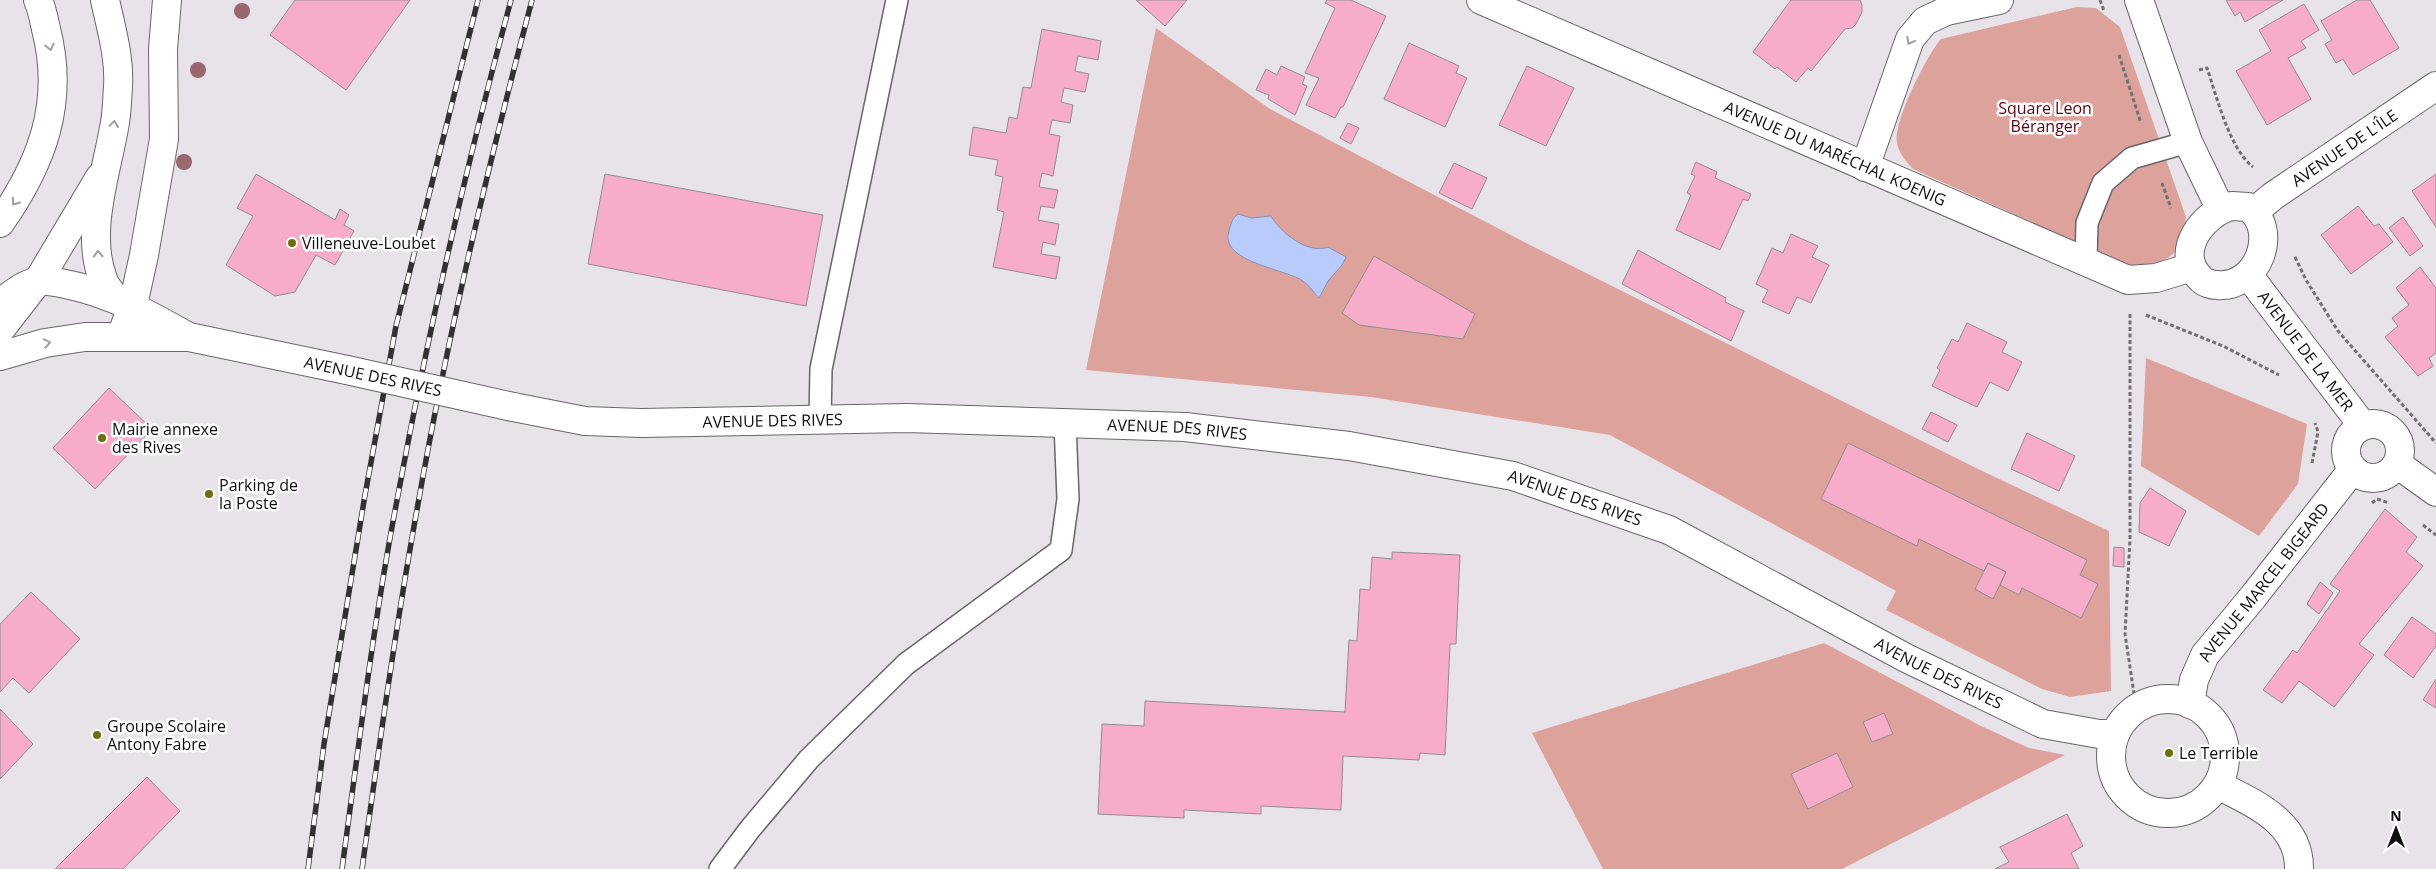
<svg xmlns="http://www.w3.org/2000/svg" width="2436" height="869" font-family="'Open Sans',sans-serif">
	<rect width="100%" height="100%" fill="#e8e3e8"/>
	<!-- green -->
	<path fill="#dea29d" d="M 2077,7 L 2096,8 L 2120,27 L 2186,217 C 2181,257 2174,256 2139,270 L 1913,169 C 1906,161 1899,154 1897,143 C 1893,122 1927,55 1941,39 Z
		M 1156,28 L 1270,109 L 1528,244 L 1978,469 L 2109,531 L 2111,691 L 2070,697 L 2042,689 L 1886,610 L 1896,591 L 1610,435 L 1371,397 L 1086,370 Z
		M 2146,358 L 2307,424 L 2298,484 L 2259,536 L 2141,466 Z
		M 1824,643 L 1981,726 L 2029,748 L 2065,755 L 1842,869 L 1603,869 L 1532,733 Z"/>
	<!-- water -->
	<path fill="#b9cbfb" stroke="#8693b4" d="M 1238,214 L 1251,218 L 1271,216 C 1280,232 1308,255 1328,247 L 1346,257 L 1342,265 L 1328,281 L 1319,298 C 1314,293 1309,285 1303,281 C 1286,269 1219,262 1229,231 C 1231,223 1232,219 1238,214 Z"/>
	<!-- building -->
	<path fill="#f7adc9" stroke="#938c8e" d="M 295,0 L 410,0 L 346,90 L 270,35 Z
		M 1136,0 L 1187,0 L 1165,26 Z
		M 1327,0 L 1351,0 L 1386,16 L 1343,107 L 1341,107 L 1335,118 L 1306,105 L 1319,78 L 1305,73 L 1335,8 L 1325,3 Z
		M 1791,0 L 1860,0 L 1862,5 L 1862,12 L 1856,24 L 1852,28 L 1845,29 L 1811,71 L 1808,68 L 1796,82 L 1777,67 L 1775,69 L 1753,52 Z
		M 2226,0 L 2283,0 L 2245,22 L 2240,12 L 2235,16 Z
		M 2357,0 L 2370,0 L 2399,48 L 2353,75 L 2343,59 L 2336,63 L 2325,44 L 2332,40 L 2321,21 Z
		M 2304,4 L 2319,30 L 2301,41 L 2306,48 L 2288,58 L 2311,99 L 2267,125 L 2236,71 L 2271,51 L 2259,30 Z
		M 1042,29 L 1101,41 L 1098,60 L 1078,56 L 1075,71 L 1089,74 L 1085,92 L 1064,88 L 1061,102 L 1073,105 L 1070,123 L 1052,120 L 1049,134 L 1060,136 L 1053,176 L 1042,173 L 1039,187 L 1058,190 L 1054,208 L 1041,206 L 1038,220 L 1059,224 L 1055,245 L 1043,242 L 1041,254 L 1060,257 L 1056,279 L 993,267 L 1004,212 L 997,210 L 1003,177 L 995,175 L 998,160 L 969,155 L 973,127 L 1006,133 L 1009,117 L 1017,119 L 1023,87 L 1031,88 Z
		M 1409,43 L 1459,66 L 1456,73 L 1467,78 L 1445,127 L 1384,99 Z
		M 1281,66 L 1305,77 L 1302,84 L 1307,86 L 1295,115 L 1268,99 L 1269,95 L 1256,90 L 1266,69 L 1277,75 Z
		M 1527,66 L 1574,88 L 1546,146 L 1499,125 Z
		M 1348,123 L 1359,128 L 1351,144 L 1340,138 Z
		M 1696,162 L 1717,172 L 1715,178 L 1751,194 L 1748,201 L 1743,199 L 1720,250 L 1676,230 L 1691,195 L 1687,193 L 1695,176 L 1691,174 Z
		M 1454,163 L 1487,178 L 1472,209 L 1439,193 Z
		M 256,174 L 335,220 L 340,209 L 349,215 L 344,225 L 354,231 L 335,265 L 316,255 L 295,292 L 275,296 L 226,265 L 253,216 L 237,208 Z
		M 605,174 L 823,215 L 806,306 L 588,264 Z
		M 2436,174 L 2436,227 L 2412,191 Z
		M 2358,206 L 2374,226 L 2379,224 L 2393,242 L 2351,274 L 2321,235 Z
		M 2403,217 L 2423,246 L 2410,256 L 2389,228 Z
		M 1791,234 L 1818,246 L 1812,257 L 1829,265 L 1811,303 L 1797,297 L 1789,314 L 1762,302 L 1768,290 L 1756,284 L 1772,248 L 1783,253 Z
		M 1638,250 L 1726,298 L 1725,302 L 1744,311 L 1731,341 L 1622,284 Z
		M 1374,256 L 1475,314 L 1463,339 L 1359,325 L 1342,313 Z
		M 2420,267 L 2436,288 L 2436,353 L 2429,358 L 2433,366 L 2418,376 L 2385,337 L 2398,326 L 2392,318 L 2409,305 L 2396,288 Z
		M 1967,323 L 2007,342 L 2002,352 L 2022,362 L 2008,391 L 1990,382 L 1977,407 L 1932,386 L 1940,370 L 1937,368 L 1952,339 L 1958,342 Z
		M 109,388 L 152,429 L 95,489 L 53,448 Z
		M 1931,412 L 1957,425 L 1948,442 L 1922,429 Z
		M 2027,433 L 2075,456 L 2059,491 L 2011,469 Z
		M 1848,443 L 2087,560 L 2080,575 L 2098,584 L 2081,618 L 2022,588 L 2019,595 L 2000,585 L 2006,572 L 1988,563 L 1984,571 L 1919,539 L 1917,546 L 1821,499 Z
		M 2150,488 L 2186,511 L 2169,546 L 2139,532 L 2140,503 Z
		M 2385,509 L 2417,537 L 2406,552 L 2423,566 L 2359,644 L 2374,655 L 2334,707 L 2299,681 L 2282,703 L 2263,690 L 2293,650 L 2297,653 L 2340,591 L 2330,584 Z
		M 2114,547 L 2124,548 L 2124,567 L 2113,566 Z
		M 1392,552 L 1460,555 L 1456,644 L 1450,644 L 1445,755 L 1420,753 L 1419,760 L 1343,756 L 1341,810 L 1261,806 L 1261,814 L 1184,810 L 1184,818 L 1098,814 L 1102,724 L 1144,726 L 1145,701 L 1345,712 L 1349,640 L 1357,641 L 1360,589 L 1370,590 L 1372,557 L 1392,559 Z
		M 1988,563 L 2006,572 L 1993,599 L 1975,589 Z
		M 2320,582 L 2333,593 L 2319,614 L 2307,604 Z
		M 31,592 L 80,639 L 29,693 L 13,678 L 0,692 L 0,624 Z
		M 2412,617 L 2436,634 L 2436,646 L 2413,678 L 2384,655 Z
		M 2436,679 L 2436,708 L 2423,700 Z
		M 0,709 L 33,744 L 0,779 Z
		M 1884,713 L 1893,734 L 1872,742 L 1863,722 Z
		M 1837,753 L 1853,787 L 1808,809 L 1791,774 Z
		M 147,777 L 180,811 L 123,869 L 55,869 Z
		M 2067,814 L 2083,846 L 2071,853 L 2079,869 L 1995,869 L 2009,862 L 2000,847 Z"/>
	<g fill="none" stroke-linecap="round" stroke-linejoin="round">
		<defs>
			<path id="service" d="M 2086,261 L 2087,223 L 2103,183 L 2132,158 L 2188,142
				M 820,420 L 821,369 L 897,0
				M 720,869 L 750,829 L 809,759 L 906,664 L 1061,550 L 1068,499 L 1065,423"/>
			<g id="minor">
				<path id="s1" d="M 1481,0 L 2128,280 L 2156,278 L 2192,267"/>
				<path d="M 2139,0 L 2188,142 L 2220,208"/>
				<path d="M 1865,167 L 1910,39 L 1925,21 L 1946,11 L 1999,0"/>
				<path d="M 2232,206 L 2248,207 C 2280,230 2258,289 2217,285 C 2212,285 2204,283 2200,278 C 2173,252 2204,212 2232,206 Z"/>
				<path id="s2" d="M 2254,212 L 2273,196 L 2436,86"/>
				<path id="s3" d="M 2249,276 L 2363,426"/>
				<path d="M 121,336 L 133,305 L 144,255 L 164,139 L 163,49 L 167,0"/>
				<circle cx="2373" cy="451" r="27"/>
				<path d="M 2397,464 L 2436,492"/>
				<path id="s4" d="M 2190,704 L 2194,680 L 2205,655 L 2253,597 L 2353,469"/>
			</g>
			<g id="tertiary">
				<path d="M 0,304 C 10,295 25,283 39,281 C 49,280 60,283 70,285 C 112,294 148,314 185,335"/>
				<path d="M 0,356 L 45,343 L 85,337 L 189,337 L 347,370"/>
				<path id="s5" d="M 513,407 L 585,421 L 641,423 L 907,418 L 1185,427 L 1349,446 L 1513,476 L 1669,530 L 1906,658 L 2043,724 L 2099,734 L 2115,734"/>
				<circle cx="2168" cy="756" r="57"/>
				<path d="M 2218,785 C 2253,803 2300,822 2299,869"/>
			</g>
			<path id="motorway" d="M 105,0 C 111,28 120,58 118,87 C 117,100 117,115 114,128 C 106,174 85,233 103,279 C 105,286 111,292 115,298
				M 0,223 C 42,163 65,103 46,29 C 44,20 42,9 38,0
				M 0,330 L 38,281 L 100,177"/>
		</defs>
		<!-- service casing -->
		<use href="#service" stroke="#6a656a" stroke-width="24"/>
		<!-- minor casing -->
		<use href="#minor" stroke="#6a656a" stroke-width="30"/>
		<!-- tertiary casing -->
		<use href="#tertiary" stroke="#6a656a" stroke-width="30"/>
		<!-- motorway casing -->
		<use href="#motorway" stroke="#6a656a" stroke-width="30"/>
		<!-- path -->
		<path stroke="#737073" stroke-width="3" stroke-dasharray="4 2.5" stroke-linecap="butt" d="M 2100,0 L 2104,11
			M 2119,55 L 2141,123
			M 2199,70 L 2207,68 C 2217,97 2229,148 2253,167
			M 2162,183 L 2171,208
			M 2295,257 L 2306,280 L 2338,331 L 2436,443
			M 2130,314 L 2130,539 L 2125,634 L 2136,707
			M 2146,315 L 2223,346 L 2279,375
			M 2312,463 L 2318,432 L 2315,423
			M 2372,503 L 2377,499 L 2389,503
			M 2423,525 L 2436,535"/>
		<!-- service -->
		<use href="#service" stroke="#fff" stroke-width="21"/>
		<!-- minor -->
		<use href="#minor" stroke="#fff" stroke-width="28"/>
		<!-- tertiary -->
		<use href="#tertiary" stroke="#fff" stroke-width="28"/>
		<!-- motorway -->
		<use href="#motorway" stroke="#fff" stroke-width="28"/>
		<defs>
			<path id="rail" d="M 308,869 L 324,744 L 365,495 L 396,326 L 478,0
				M 342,869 C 359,744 374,618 398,495 C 429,328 467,163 511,0
				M 362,869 C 379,747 396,625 418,504 C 448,334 488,166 532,0"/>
		</defs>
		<!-- rail casing -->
		<use href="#rail" stroke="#323032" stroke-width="5.5"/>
		<!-- rail -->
		<use href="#rail" stroke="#fff" stroke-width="4" stroke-dasharray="11" stroke-linecap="butt"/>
		<defs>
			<path id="tertiary-bridge" d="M 347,370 L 513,407"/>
		</defs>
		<!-- tertiary-bridge casing -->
		<use href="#tertiary-bridge" stroke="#6a656a" stroke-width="30" stroke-linecap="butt"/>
		<!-- tertiary-bridge -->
		<use href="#tertiary-bridge" stroke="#fff" stroke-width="28"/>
	</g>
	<!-- trees -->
	<g fill="#9a6770">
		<circle cx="242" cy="11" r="8"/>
		<circle cx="198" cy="70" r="8"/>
		<circle cx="184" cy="162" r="8"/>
	</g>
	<!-- one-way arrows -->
	<defs><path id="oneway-chevron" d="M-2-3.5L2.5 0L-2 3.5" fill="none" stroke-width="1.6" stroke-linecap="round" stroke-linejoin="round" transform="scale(1.25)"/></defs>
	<g stroke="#9f9f9f">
		<use href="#oneway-chevron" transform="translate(1910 41) rotate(118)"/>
		<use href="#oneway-chevron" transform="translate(50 47) rotate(77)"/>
		<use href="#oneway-chevron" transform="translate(114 124) rotate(-82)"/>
		<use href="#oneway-chevron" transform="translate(15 202) rotate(125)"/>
		<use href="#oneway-chevron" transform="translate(98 254) rotate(-93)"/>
		<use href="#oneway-chevron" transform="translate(47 343) rotate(-11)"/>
	</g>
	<!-- markers -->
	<g fill="#6d6d0e" stroke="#fff" stroke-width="2">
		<circle cx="292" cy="243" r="5"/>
		<circle cx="102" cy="438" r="5"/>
		<circle cx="209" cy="494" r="5"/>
		<circle cx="97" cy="735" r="5"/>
		<circle cx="2169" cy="753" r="5"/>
	</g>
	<g text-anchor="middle" stroke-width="5" stroke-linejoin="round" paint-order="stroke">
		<!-- park labels -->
		<g font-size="16" fill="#5a020d" stroke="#fff">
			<text x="2045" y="114">Square Leon<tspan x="2045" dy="18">Béranger</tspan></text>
		</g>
		<!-- street labels -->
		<g font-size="16" fill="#100f10" stroke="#fff">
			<text dy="6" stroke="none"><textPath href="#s2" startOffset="111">AVENUE DE L'ÎLE</textPath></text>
			<text dy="6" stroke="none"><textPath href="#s1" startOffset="386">AVENUE DU MARÉCHAL KOENIG</textPath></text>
			<text dy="6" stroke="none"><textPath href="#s3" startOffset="94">AVENUE DE LA MER</textPath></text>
			<text transform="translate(373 376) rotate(12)" y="6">AVENUE DES RIVES</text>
			<text dy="6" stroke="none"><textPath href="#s5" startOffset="261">AVENUE DES RIVES</textPath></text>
			<text dy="6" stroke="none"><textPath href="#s5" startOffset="666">AVENUE DES RIVES</textPath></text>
			<text dy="6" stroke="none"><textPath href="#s5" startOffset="1071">AVENUE DES RIVES</textPath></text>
			<text dy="6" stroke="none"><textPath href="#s4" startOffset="145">AVENUE MARCEL BIGEARD</textPath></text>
			<text dy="6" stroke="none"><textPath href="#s5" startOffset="1476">AVENUE DES RIVES</textPath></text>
		</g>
		<!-- poi labels -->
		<g font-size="16" fill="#100f10" stroke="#fff" text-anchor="start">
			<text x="302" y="249">Villeneuve-Loubet</text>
			<text x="112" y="435">Mairie annexe<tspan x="112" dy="18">des Rives</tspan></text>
			<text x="219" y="491">Parking de<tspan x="219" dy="18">la Poste</tspan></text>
			<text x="107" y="732">Groupe Scolaire<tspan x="107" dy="18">Antony Fabre</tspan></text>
			<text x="2179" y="759">Le Terrible</text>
		</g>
	</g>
	<!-- north arrow -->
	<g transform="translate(2396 829)" stroke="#ffffff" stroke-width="4" paint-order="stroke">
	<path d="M0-4L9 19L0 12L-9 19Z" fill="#100f10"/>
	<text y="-8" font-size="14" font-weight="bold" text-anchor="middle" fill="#100f10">N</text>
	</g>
</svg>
